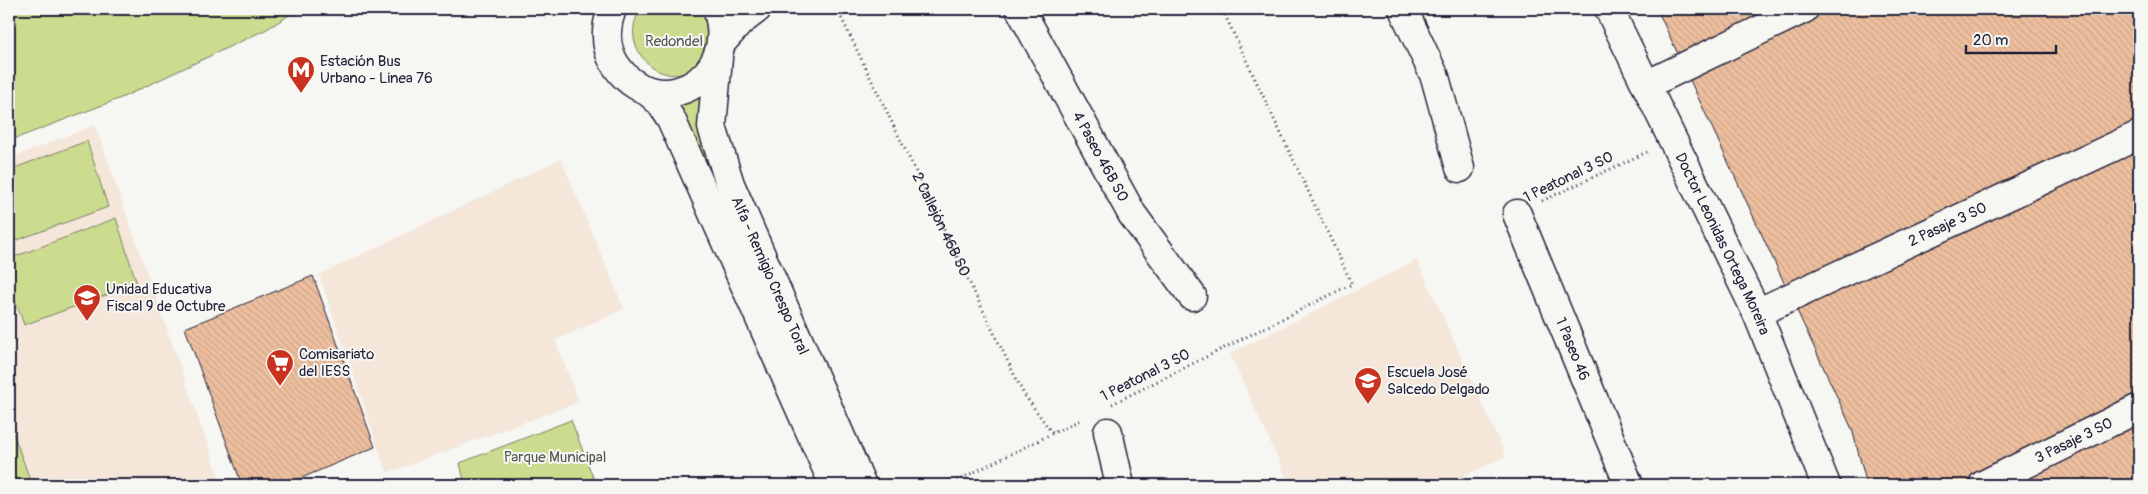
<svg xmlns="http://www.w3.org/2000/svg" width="2148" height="494" font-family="Pangolin,sans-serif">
	<defs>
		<pattern id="building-back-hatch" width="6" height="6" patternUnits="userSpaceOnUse" patternTransform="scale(1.25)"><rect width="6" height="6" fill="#eebf9e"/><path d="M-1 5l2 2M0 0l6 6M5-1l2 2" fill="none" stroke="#cca489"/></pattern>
	</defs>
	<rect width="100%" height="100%" fill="#f6f6f2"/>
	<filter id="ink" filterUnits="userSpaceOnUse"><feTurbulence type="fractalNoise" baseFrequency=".02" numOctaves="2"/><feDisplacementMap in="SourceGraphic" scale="10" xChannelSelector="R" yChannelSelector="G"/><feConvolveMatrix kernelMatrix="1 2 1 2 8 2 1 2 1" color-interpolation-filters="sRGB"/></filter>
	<g filter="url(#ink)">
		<!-- built -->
		<path fill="#f4e6d9" d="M 95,125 L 222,485 L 9,485 L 9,159 Z
			M 561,159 L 624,309 L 555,340 L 579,402 L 387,473 L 319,275 Z
			M 1417,260 L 1506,456 L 1444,485 L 1290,485 L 1230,354 Z"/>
		<!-- green -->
		<path fill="#ccdc8f" stroke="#777f65" d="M 9,9 L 299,9 L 267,29 L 121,98 L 9,141 Z
			M 641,9 L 707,9 L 711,49 C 705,55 699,64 692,69 C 659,91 616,44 641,9 Z
			M 707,89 L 709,158 L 705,159 L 677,104 Z
			M 87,141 L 108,207 L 9,243 L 9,170 Z
			M 116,218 L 137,284 L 24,325 L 9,282 L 9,259 Z
			M 571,420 L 596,485 L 465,485 L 460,463 Z
			M 9,422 L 32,485 L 9,485 Z"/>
		<!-- building -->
		<path fill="url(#building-back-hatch)" stroke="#22223b" d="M 1657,9 L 2139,9 L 2139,485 L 1867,485 L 1852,429 Z
			M 313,276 L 375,447 L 285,485 L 242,485 L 185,328 Z"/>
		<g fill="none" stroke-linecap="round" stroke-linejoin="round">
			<defs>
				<g id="street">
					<path d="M 612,9 C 605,28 604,46 615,64 C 654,125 742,81 717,9"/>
					<path id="s2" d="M 1020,9 L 1132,214 L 1192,296"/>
					<path d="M 1403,9 L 1435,77 L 1460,168"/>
					<path d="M 723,41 L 740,22 L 757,9"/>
					<path id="s3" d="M 718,58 L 712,127 L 730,184 L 862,485"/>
					<path d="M 1646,85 L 1804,9"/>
					<path d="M 646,90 L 660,102 L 671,119 L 834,485"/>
					<path id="s4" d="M 1517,214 L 1629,485"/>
					<path d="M 1108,432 L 1120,485"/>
					<path id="s5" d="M 1983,485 L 2139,408"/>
				</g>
				<g id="secondary">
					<path id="s6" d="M 1609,9 L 1757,313 L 1826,485"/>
					<path id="s7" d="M 1757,313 L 2139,135"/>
				</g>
			</defs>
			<!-- street casing -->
			<use href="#street" stroke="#22223b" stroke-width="31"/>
			<!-- secondary casing -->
			<use href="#secondary" stroke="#22223b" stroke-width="31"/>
			<!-- path -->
			<g stroke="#22223b" stroke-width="3" stroke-dasharray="1 4" stroke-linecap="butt">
				<path id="s1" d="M 837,9 L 1023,393 L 1053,434"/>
				<path d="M 1542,201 L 1647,152"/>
				<path d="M 1112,404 L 1352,284 L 1222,9"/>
				<path d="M 948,485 L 1082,419"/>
			</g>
			<!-- street -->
			<use href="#street" stroke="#f6f6f2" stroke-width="28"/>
			<!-- secondary -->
			<use href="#secondary" stroke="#f6f6f2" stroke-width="28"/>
		</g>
	</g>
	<!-- icons -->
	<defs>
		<symbol id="metro-pin" viewBox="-11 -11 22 30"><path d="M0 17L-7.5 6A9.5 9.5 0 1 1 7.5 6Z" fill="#c8321e" stroke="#f6f6f2"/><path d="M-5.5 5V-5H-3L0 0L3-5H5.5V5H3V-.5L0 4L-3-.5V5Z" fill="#fff"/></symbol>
		<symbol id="school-pin" viewBox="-11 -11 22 30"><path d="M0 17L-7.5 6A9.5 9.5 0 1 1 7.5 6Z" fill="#c8321e" stroke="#f6f6f2"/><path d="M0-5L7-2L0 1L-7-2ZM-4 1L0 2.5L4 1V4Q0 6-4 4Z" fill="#fff"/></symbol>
		<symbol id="supermarket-pin" viewBox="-11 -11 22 30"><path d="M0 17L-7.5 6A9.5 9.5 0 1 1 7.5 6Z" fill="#c8321e" stroke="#f6f6f2"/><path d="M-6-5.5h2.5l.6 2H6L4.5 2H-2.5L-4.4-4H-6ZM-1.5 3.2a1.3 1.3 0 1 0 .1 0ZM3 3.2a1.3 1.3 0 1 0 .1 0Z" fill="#fff"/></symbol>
	</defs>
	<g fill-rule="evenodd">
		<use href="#metro-pin" x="285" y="54" width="32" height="43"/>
		<use href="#school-pin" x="71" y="282" width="32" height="43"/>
		<use href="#supermarket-pin" x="264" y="347" width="32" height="43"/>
		<use href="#school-pin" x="1352" y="365" width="32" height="43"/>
	</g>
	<g text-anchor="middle" stroke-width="4" stroke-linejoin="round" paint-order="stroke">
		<!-- park labels -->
		<g font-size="15" fill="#555a54" stroke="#f6f6f2">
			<text x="674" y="46">Redondel</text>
			<text x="555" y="462">Parque Municipal</text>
		</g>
		<!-- poi labels -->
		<g font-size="15" fill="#22223b" stroke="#f6f6f2" text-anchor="start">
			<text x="320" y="66">Estación Bus<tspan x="320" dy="17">Urbano - Linea 76</tspan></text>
			<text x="106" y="294">Unidad Educativa<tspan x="106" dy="17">Fiscal 9 de Octubre</tspan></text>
			<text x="299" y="359">Comisariato<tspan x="299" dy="17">del IESS</tspan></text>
			<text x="1387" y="377">Escuela José<tspan x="1387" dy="17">Salcedo Delgado</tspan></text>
		</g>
		<!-- street labels -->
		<g font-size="15" fill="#22223b" stroke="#f6f6f2">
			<text dy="5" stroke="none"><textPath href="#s2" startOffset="168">4 Paseo 46B SO</textPath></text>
			<text transform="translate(1568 177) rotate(-26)" y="5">1 Peatonal 3 SO</text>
			<text dy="5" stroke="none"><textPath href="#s1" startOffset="239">2 Callejón 46B SO</textPath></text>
			<text dy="5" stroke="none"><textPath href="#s7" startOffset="210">2 Pasaje 3 SO</textPath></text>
			<text dy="5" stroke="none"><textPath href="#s6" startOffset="261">Doctor Leonidas Ortega Moreira</textPath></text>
			<text dy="5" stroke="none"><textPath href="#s3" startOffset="229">Alfa - Remigio Crespo Toral</textPath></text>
			<text dy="5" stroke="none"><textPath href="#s4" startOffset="146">1 Paseo 46</textPath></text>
			<text transform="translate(1145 375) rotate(-27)" y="5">1 Peatonal 3 SO</text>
			<text dy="5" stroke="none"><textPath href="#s5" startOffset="101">3 Pasaje 3 SO</textPath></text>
		</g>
	</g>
	<!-- margin -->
	<rect width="2148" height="494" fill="none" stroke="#f6f6f2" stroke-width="30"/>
	<rect x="15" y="15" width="2118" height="464" fill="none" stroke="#22223b" stroke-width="2" filter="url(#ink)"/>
	<!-- scale -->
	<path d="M1966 45v8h90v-8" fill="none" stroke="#22223b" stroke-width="2.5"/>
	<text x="1973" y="45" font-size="15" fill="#22223b" stroke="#f6f6f2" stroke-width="4" paint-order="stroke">20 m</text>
</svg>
